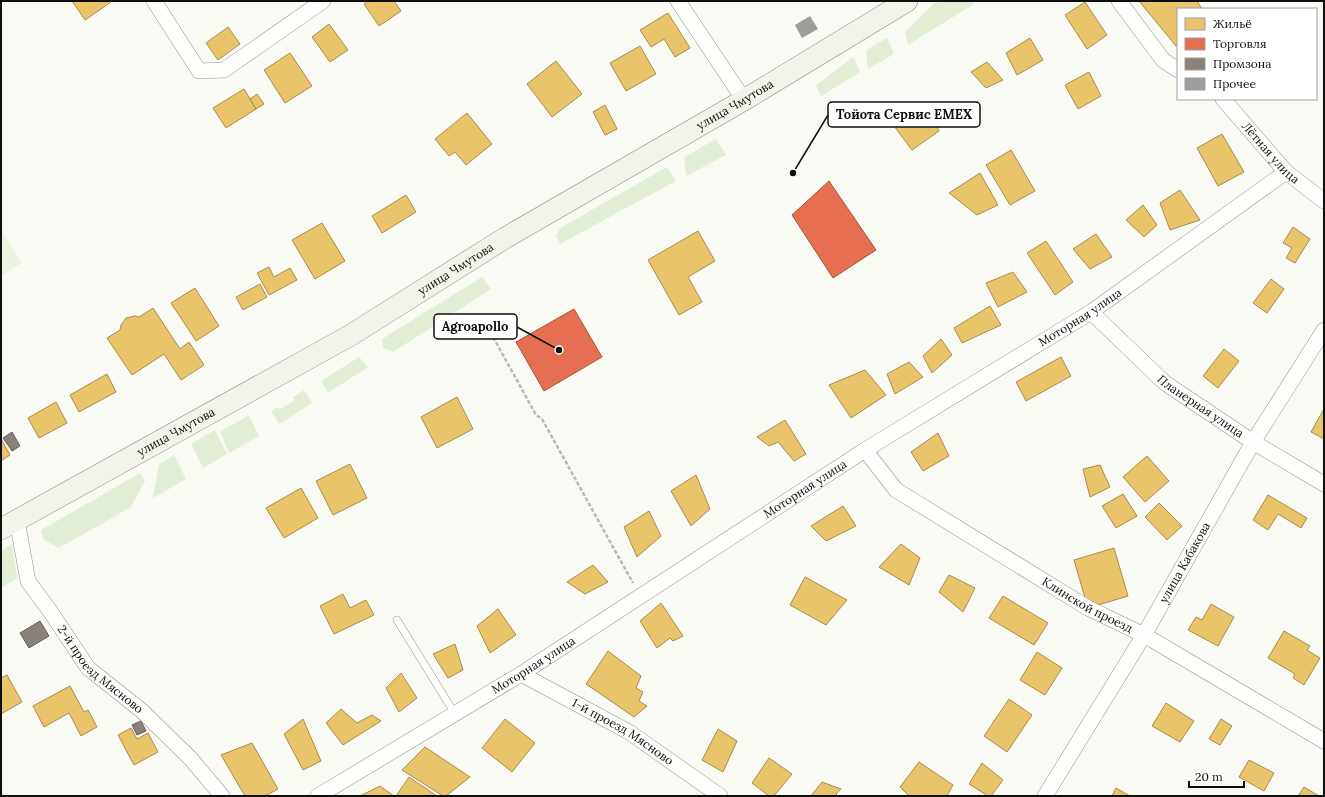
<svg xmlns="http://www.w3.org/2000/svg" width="1325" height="797" font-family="Lora,serif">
	<rect width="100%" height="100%" fill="#fafaf4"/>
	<!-- green -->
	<path fill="#e3eed6" d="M 940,1 L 971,1 L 974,4 L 908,45 L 905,32 L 932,5 Z
		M 887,38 L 894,54 L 868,69 L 866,50 Z
		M 853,57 L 860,72 L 821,96 L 816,85 Z
		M 716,139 L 726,155 L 686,176 L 684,157 Z
		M 667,167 L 676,181 L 560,244 L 556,236 L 560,228 Z
		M 482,277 L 491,289 L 393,352 L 383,348 L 382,339 Z
		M 359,357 L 368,367 L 328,393 L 321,381 Z
		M 304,390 L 312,403 L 279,424 L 271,411 L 278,407 L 280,409 L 295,400 L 293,397 Z
		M 249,415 L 259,436 L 229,453 L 220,432 Z
		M 215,430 L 227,454 L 203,468 L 191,444 Z
		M 174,455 L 186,479 L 153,498 L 159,464 Z
		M 140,473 L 145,481 L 131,507 L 59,548 L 44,540 L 41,530 Z
		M 12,544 L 17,578 L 1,588 L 1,551 Z"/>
	<!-- pitch -->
	<path fill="#ecf3e0" d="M 1,230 L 22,263 L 1,276 Z"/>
	<!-- homes -->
	<path fill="#e9c46a" stroke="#a78d4e" d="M 72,1 L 110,1 L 111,2 L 85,20 Z
		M 368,1 L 394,1 L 401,11 L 379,26 L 364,4 Z
		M 1139,1 L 1197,1 L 1202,9 L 1178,9 L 1178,45 L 1176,46 Z
		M 1085,2 L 1107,35 L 1087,49 L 1065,15 Z
		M 668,13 L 690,48 L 675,57 L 664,39 L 651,47 L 640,30 Z
		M 329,24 L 348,50 L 330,62 L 312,37 Z
		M 228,27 L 240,44 L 218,60 L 206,43 Z
		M 1030,38 L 1043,60 L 1017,75 L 1006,53 Z
		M 640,46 L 656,74 L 626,91 L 610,63 Z
		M 290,53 L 312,86 L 285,103 L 264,70 Z
		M 556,61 L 582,94 L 552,117 L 527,84 Z
		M 987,62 L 1003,80 L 986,88 L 971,72 Z
		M 1089,72 L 1101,96 L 1078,109 L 1065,85 Z
		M 244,89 L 256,109 L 226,128 L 213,108 Z
		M 257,94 L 264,104 L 256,109 L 250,99 Z
		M 924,102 L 939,131 L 912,150 L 891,122 Z
		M 605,105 L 617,129 L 605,135 L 593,112 Z
		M 467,113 L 492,144 L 466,165 L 455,152 L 449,156 L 435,139 Z
		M 1222,134 L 1244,172 L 1218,186 L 1197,148 Z
		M 1011,150 L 1035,191 L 1010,205 L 986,165 Z
		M 980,173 L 998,205 L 977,215 L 949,193 Z
		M 1180,190 L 1200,220 L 1170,230 L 1160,203 Z
		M 406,195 L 416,212 L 382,233 L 372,216 Z
		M 1143,205 L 1157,225 L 1144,237 L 1126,220 Z
		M 322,223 L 345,261 L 315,279 L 292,240 Z
		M 1293,227 L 1310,239 L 1295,263 L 1286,258 L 1292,248 L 1283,243 Z
		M 698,231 L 715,261 L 688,277 L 702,302 L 679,315 L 648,260 Z
		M 1096,234 L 1112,257 L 1090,269 L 1073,249 Z
		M 1046,241 L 1073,282 L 1055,295 L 1027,253 Z
		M 269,267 L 274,277 L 290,268 L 297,280 L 269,295 L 257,273 Z
		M 1013,272 L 1027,292 L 998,307 L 986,283 Z
		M 1271,279 L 1284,289 L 1267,313 L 1253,303 Z
		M 260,284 L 267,297 L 243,310 L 236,297 Z
		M 195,288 L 219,326 L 196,341 L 171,303 Z
		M 990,306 L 1001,325 L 962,343 L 954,328 Z
		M 153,308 L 180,349 L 189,342 L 204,365 L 181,380 L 164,354 L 132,375 L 107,338 L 120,330 L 121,325 L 126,318 L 135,316 L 139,317 Z
		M 941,339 L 952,355 L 932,373 L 923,356 Z
		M 1224,349 L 1239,361 L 1218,388 L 1203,376 Z
		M 1061,357 L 1071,376 L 1026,401 L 1016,382 Z
		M 909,362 L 923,377 L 895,394 L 887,374 Z
		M 865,370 L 886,395 L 851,418 L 829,385 Z
		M 107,374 L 116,392 L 79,412 L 70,395 Z
		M 457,397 L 473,429 L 437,448 L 421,417 Z
		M 56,402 L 67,423 L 39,438 L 28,418 Z
		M 1324,409 L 1324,439 L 1311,432 Z
		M 785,420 L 806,454 L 794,461 L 778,442 L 769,446 L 757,437 Z
		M 938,433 L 949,456 L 923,471 L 911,452 Z
		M 1,439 L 10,455 L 1,461 Z
		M 1147,456 L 1169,481 L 1145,502 L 1123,477 Z
		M 350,464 L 367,498 L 333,515 L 316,481 Z
		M 1100,465 L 1110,487 L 1090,497 L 1083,469 Z
		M 696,475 L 710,509 L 691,526 L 671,491 Z
		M 301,488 L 318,518 L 284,538 L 266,508 Z
		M 1123,494 L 1137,516 L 1116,528 L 1102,506 Z
		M 1268,495 L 1307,518 L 1301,528 L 1278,514 L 1268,530 L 1253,520 Z
		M 1159,503 L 1182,526 L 1167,540 L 1145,517 Z
		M 843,506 L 856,526 L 826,541 L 811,526 Z
		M 649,511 L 661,536 L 637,557 L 624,527 Z
		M 901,544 L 920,558 L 909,585 L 879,567 Z
		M 1114,548 L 1128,596 L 1088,608 L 1074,560 Z
		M 593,565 L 608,582 L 585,594 L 567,582 Z
		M 949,575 L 975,588 L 963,612 L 939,592 Z
		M 805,577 L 847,600 L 826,625 L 790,605 Z
		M 343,594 L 350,608 L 366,600 L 374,615 L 334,634 L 320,606 Z
		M 1003,596 L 1048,623 L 1034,645 L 989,618 Z
		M 661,603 L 683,636 L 673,641 L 670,638 L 657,648 L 640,621 Z
		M 1211,604 L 1234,617 L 1218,646 L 1188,630 L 1196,617 L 1202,620 Z
		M 498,609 L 516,635 L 490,653 L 477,626 Z
		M 1284,631 L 1310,646 L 1307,650 L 1320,658 L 1304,685 L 1293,678 L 1295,674 L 1268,658 Z
		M 455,644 L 463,670 L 448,678 L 433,654 Z
		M 608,651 L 641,676 L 636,688 L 643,692 L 639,701 L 647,706 L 634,717 L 586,684 Z
		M 1037,652 L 1062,668 L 1045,695 L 1020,680 Z
		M 401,673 L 417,698 L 399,712 L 386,688 Z
		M 7,675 L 22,702 L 1,714 L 1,678 Z
		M 70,686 L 84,712 L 88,710 L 97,727 L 81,736 L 69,713 L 44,727 L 33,706 Z
		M 1009,699 L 1032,715 L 1007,752 L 984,736 Z
		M 1166,703 L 1194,721 L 1180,742 L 1152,726 Z
		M 341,709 L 357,723 L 372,715 L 381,721 L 343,745 L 326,723 Z
		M 303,719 L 321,761 L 303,770 L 284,734 Z
		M 505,719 L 535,743 L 512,772 L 482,748 Z
		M 1221,719 L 1232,726 L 1220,745 L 1209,739 Z
		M 131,728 L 137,739 L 148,733 L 158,752 L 134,765 L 118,735 Z
		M 718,729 L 737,741 L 723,772 L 702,760 Z
		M 252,743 L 278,789 L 265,796 L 245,796 L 221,755 Z
		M 425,747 L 470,777 L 446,796 L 443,796 L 402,770 Z
		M 769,758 L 792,774 L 774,796 L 769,796 L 752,783 Z
		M 1249,760 L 1274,773 L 1264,791 L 1239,777 Z
		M 919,762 L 953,785 L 947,796 L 909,796 L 900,787 Z
		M 982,763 L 1003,780 L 991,796 L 988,796 L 969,784 Z
		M 409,777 L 437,796 L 396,796 Z
		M 822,782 L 841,789 L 836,794 L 838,796 L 811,796 Z
		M 380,786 L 394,796 L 360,796 Z
		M 1304,787 L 1319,796 L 1298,796 Z
		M 1116,788 L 1130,796 L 1112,796 Z"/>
	<!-- shops -->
	<path fill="#e76f51" stroke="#a6523d" d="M 829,181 L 876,250 L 833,278 L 792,215 Z
		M 574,309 L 602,357 L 544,391 L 516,342 Z"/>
	<!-- industry -->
	<path fill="#8a817c" stroke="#655e5b" d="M 12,432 L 20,446 L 12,451 L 3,438 Z
		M 40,621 L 49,636 L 29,648 L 20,633 Z
		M 141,721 L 146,731 L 137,735 L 132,725 Z"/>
	<!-- building -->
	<path fill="#9e9d99" d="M 810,16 L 818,29 L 802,38 L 795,25 Z"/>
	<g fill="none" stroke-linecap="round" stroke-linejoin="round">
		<defs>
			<path id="lane" d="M 397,620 L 455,714"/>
			<g id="street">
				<path d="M 154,1 L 199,71 L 224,70 L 323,1"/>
				<path d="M 678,1 L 744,100"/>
				<path d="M 1119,1 L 1163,60 L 1178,70"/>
				<path id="s1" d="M 1223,99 L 1286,172 L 1324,201"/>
				<path id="s2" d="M 1091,312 L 1165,383 L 1253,442 L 1324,484"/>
				<path id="s3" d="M 865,450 L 896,490 L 1088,608 L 1144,635 L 1324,741"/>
				<path id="s4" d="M 17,520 L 28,581 L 52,614 L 88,668 L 142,711 L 191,759 L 222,796"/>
				<path id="s5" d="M 521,674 L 629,732 L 720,796"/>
				<path id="s6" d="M 318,796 L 521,674 L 865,450 L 1091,312 L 1286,172"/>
				<path id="s7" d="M 1045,796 L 1144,635 L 1253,442 L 1324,330"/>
			</g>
			<g id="secondary">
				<path id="s8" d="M 1,529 L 351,335 L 505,238 L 744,100 L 907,1"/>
			</g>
		</defs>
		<!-- lane casing -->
		<use href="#lane" stroke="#949492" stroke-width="8"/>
		<!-- street casing -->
		<use href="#street" stroke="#949492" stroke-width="16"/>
		<!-- secondary casing -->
		<use href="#secondary" stroke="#8b8b88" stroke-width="22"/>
		<!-- path -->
		<path stroke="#b8b8b7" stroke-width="2.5" stroke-dasharray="4 2" stroke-linecap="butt" d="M 459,317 L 481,322 L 492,335 L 536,415 L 542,419 L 633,583"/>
		<!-- lane -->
		<use href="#lane" stroke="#fefefd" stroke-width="7"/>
		<!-- street -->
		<use href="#street" stroke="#fefefd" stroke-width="15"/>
		<!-- secondary -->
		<use href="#secondary" stroke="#f4f3eb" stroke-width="21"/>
	</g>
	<g text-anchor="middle" stroke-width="4" stroke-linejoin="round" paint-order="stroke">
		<!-- street labels -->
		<g font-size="12" fill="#0e0e0e" stroke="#fff">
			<text dy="4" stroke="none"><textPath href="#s8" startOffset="848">улица Чмутова</textPath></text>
			<text dy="4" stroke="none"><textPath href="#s1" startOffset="72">Лётная улица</textPath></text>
			<text dy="4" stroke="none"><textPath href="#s8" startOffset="524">улица Чмутова</textPath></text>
			<text dy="4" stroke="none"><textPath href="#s6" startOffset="900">Моторная улица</textPath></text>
			<text dy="4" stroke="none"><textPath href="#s2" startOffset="145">Планерная улица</textPath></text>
			<text dy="4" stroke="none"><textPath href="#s8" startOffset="200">улица Чмутова</textPath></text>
			<text dy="4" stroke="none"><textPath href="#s6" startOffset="576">Моторная улица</textPath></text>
			<text dy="4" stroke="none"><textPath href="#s7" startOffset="272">улица Кабакова</textPath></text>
			<text dy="4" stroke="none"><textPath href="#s3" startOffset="274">Клинской проезд</textPath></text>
			<text dy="4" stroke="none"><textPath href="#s6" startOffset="252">Моторная улица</textPath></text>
			<text dy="4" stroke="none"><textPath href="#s4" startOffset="177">2-й проезд Мясново</textPath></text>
			<text dy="4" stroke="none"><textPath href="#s5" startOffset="117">1-й проезд Мясново</textPath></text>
		</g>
	</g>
	<!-- callouts -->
	<path fill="none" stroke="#0e0e0e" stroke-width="1.5" d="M793 173L828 115M559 350L517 327"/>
	<g fill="#0e0e0e" stroke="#fff" stroke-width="1.5">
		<circle cx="793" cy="173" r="4"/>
		<circle cx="559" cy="350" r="4"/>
	</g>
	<g fill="#fff" stroke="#0e0e0e" stroke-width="1.5">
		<rect x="828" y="102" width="152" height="25" rx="4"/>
		<rect x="434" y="314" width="83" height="25" rx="4"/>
	</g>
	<g font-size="13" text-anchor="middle" font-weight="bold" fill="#0e0e0e">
		<text x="904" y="119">Тойота Сервис EMEX</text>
		<text x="475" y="331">Agroapollo</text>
	</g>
	<!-- border -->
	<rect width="1325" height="797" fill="none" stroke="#0e0e0e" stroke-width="4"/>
	<!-- legend -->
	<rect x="1177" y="8" width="140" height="92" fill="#ffffff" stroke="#9f9f9f"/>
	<rect x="1185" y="18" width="20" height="12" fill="#e9c46a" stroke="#9f9f9f"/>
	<text x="1213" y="28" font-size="12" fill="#0e0e0e">Жильё</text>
	<rect x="1185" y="38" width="20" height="12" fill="#e76f51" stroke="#9f9f9f"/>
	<text x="1213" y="48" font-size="12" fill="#0e0e0e">Торговля</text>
	<rect x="1185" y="58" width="20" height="12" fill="#8a817c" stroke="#9f9f9f"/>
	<text x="1213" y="68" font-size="12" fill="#0e0e0e">Промзона</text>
	<rect x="1185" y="78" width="20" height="12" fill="#9e9d99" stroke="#9f9f9f"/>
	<text x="1213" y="88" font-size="12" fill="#0e0e0e">Прочее</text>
	<!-- scale -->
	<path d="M1189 781v6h55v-6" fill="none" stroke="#0e0e0e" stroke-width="2"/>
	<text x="1195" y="781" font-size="12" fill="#0e0e0e" stroke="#ffffff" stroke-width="3" paint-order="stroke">20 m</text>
</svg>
